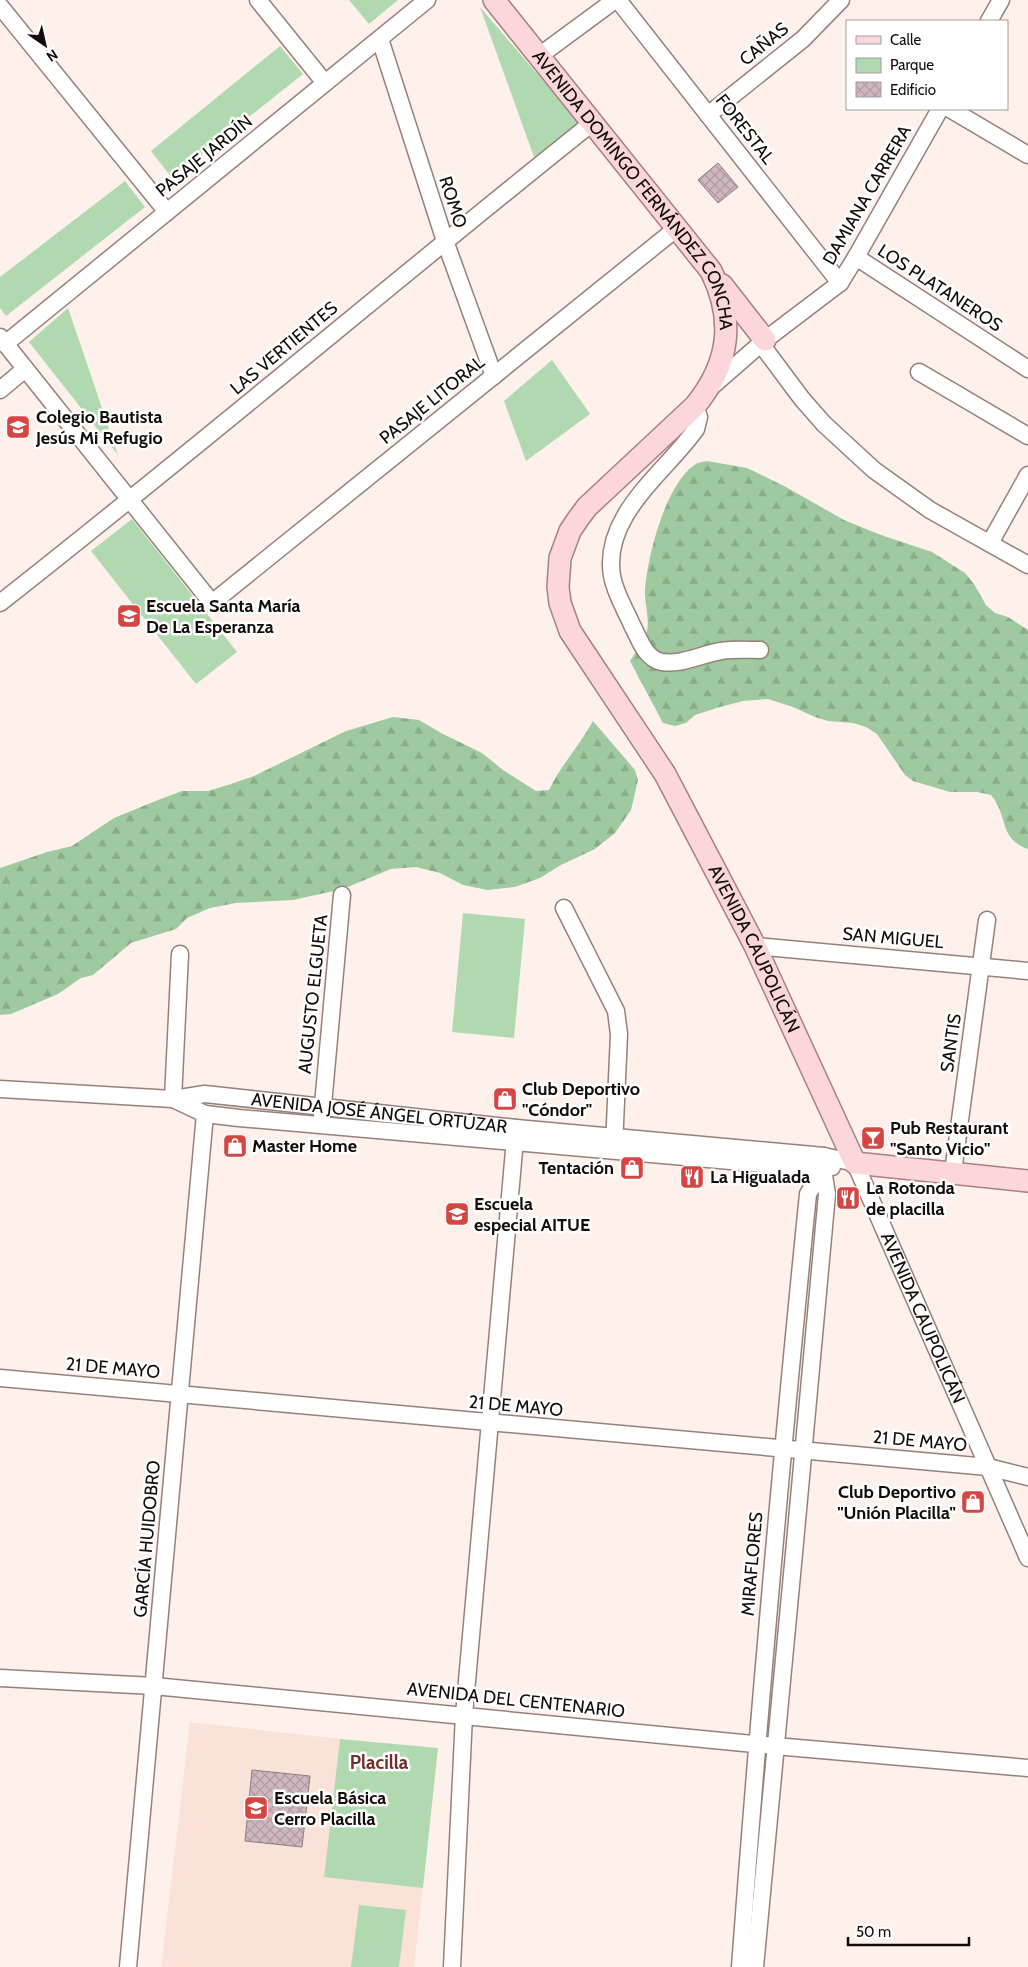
<svg xmlns="http://www.w3.org/2000/svg" width="1028" height="1967" font-family="Cabin,sans-serif">
	<defs>
		<pattern id="forest-firs" width="22" height="20" patternUnits="userSpaceOnUse" patternTransform="scale(1.25)"><rect width="22" height="20" fill="#9fcaa0"/><path d="M5 1l3.5 6h-7zM16 11l3.5 6h-7z" fill="#88ac88"/></pattern>
		<pattern id="building-cross-hatch" width="8" height="8" patternUnits="userSpaceOnUse" patternTransform="scale(1.25)"><rect width="8" height="8" fill="#cfb7bf"/><path d="M0 0l8 8M0 8l8-8" fill="none" stroke="#b19ca3"/></pattern>
	</defs>
	<rect width="100%" height="100%" fill="#fef0eb"/>
	<!-- built -->
	<path fill="#fbe2d8" d="M 190,1722 L 340,1739 L 324,1877 L 423,1888 L 414,1967 L 161,1967 Z"/>
	<!-- green -->
	<path fill="#b0d9b0" d="M 349,0 L 398,0 L 369,24 Z
		M 480,7 L 579,123 L 534,157 Z
		M 280,46 L 303,74 L 172,178 L 151,151 Z
		M 125,181 L 145,207 L 6,316 L 0,308 L 0,277 Z
		M 68,308 L 118,455 L 29,342 Z
		M 552,360 L 590,414 L 526,461 L 504,401 Z
		M 132,519 L 237,652 L 196,684 L 91,551 Z
		M 463,913 L 525,919 L 514,1038 L 452,1032 Z
		M 340,1739 L 438,1748 L 423,1888 L 324,1877 Z
		M 359,1905 L 406,1910 L 399,1967 L 351,1967 Z"/>
	<!-- forest -->
	<path fill="url(#forest-firs)" d="M 707,461 L 747,468 L 784,486 L 844,520 L 881,535 L 932,552 L 965,573 L 974,584 L 986,605 L 995,613 L 1008,617 L 1028,630 L 1028,849 C 998,838 1009,817 991,795 L 977,792 L 950,792 L 913,781 L 905,775 L 877,734 L 866,727 L 853,723 L 828,721 L 815,717 L 793,707 L 768,699 L 743,701 L 720,707 L 695,715 L 686,723 L 675,726 L 663,723 L 630,661 C 636,652 644,641 647,631 C 650,620 644,601 645,589 C 648,555 665,487 693,466 C 696,463 702,462 707,461 Z
		M 393,717 L 419,720 L 441,733 L 482,753 L 503,770 L 536,791 L 549,790 C 561,765 580,745 593,721 L 635,770 L 638,780 L 631,810 L 615,833 L 595,849 L 561,865 L 540,878 L 515,887 L 488,890 L 463,885 L 440,873 L 416,867 L 391,869 L 343,889 L 293,900 L 236,903 L 210,908 L 187,918 L 176,929 L 131,943 L 93,975 L 81,978 L 58,994 L 11,1014 L 0,1015 L 0,868 L 47,852 L 72,846 L 114,818 L 158,800 L 182,791 L 208,791 L 231,784 L 254,776 L 346,731 Z"/>
	<!-- building -->
	<path fill="url(#building-cross-hatch)" stroke="#907a81" d="M 718,163 L 738,187 L 718,203 L 698,180 Z
		M 252,1770 L 310,1776 L 302,1847 L 245,1841 Z"/>
	<g fill="none" stroke-linecap="round" stroke-linejoin="round">
		<defs>
			<g id="minor">
				<path d="M 258,0 L 325,83"/>
				<path d="M 618,0 L 840,283"/>
				<path d="M 0,6 L 167,212"/>
				<path d="M 989,21 L 1001,0"/>
				<path d="M 380,39 L 445,241 L 494,376"/>
				<path d="M 539,56 L 615,0"/>
				<path d="M 950,109 L 1028,155"/>
				<path d="M 708,115 L 803,39 L 841,0"/>
				<path d="M 856,257 L 1028,369"/>
				<path d="M 0,337 L 212,603 L 677,228"/>
				<path d="M 5,344 L 427,0"/>
				<path d="M 761,344 L 802,399 L 824,424 L 874,470 L 930,510 L 1028,565"/>
				<path d="M 919,372 L 1028,436"/>
				<path d="M 710,388 L 765,340 L 840,283 L 856,257 L 940,109"/>
				<path d="M 0,390 L 25,369"/>
				<path d="M 695,406 L 699,417 L 696,429 C 665,473 602,515 612,576 C 615,593 625,609 632,625 C 639,638 645,659 662,662 C 682,665 702,654 721,651 C 734,649 747,650 760,650"/>
				<path d="M 990,543 L 1028,475"/>
				<path d="M 0,603 C 200,446 394,281 592,123"/>
				<path d="M 564,908 L 616,1011 L 619,1034 L 614,1146"/>
				<path d="M 755,946 L 1028,971"/>
				<path id="s1" d="M 0,1089 L 173,1099 L 205,1094 L 516,1128 L 824,1156 L 855,1163"/>
				<path d="M 173,1099 L 205,1114 L 239,1118 L 811,1168 L 832,1167"/>
				<path d="M 173,1099 L 180,954"/>
				<path d="M 322,1116 L 342,895"/>
				<path id="s2" d="M 855,1163 L 1028,1558"/>
				<path d="M 953,1172 L 987,920"/>
				<path d="M 0,1378 L 988,1467 L 1028,1477"/>
				<path d="M 0,1678 L 154,1686 L 775,1746 L 1028,1768"/>
				<path d="M 128,1967 L 205,1114"/>
				<path d="M 452,1967 L 464,1715 L 516,1128"/>
				<path d="M 740,1967 C 759,1709 782,1452 808,1194 L 823,1169"/>
				<path d="M 755,1967 C 778,1709 805,1452 827,1194 L 823,1169 L 824,1156"/>
			</g>
			<g id="major">
				<path id="s3" d="M 494,0 L 711,271 C 735,320 730,363 695,406 L 587,507 L 578,519 L 570,531 L 560,558 L 558,587 L 560,603 L 570,631 L 665,774 L 755,946 L 855,1163 L 1028,1181"/>
				<path d="M 722,285 L 765,340"/>
			</g>
		</defs>
		<!-- minor casing -->
		<use href="#minor" stroke="#968179" stroke-width="19"/>
		<!-- major casing -->
		<use href="#major" stroke="#a87f83" stroke-width="24"/>
		<!-- minor -->
		<use href="#minor" stroke="#fff" stroke-width="16"/>
		<!-- major -->
		<use href="#major" stroke="#fbd7dc" stroke-width="21"/>
	</g>
	<!-- icons -->
	<defs>
		<symbol id="school-square" viewBox="-11 -11 22 22"><rect x="-9" y="-9" width="18" height="18" rx="4" fill="#d54643" stroke="#fff"/><path d="M0-5L7-2L0 1L-7-2ZM-4 1L0 2.5L4 1V4Q0 6-4 4Z" fill="#fff"/></symbol>
		<symbol id="shop-square" viewBox="-11 -11 22 22"><rect x="-9" y="-9" width="18" height="18" rx="4" fill="#d54643" stroke="#fff"/><path d="M-5-2.5h2.3a2.7 3.5 0 0 1 5.4 0H5L5.5 6h-11ZM-1.5-2.5h3a1.5 2.3 0 0 0-3 0Z" fill="#fff"/></symbol>
		<symbol id="bar-square" viewBox="-11 -11 22 22"><rect x="-9" y="-9" width="18" height="18" rx="4" fill="#d54643" stroke="#fff"/><path d="M-6-5H6L.8 .8V4.5H3.5V6h-7V4.5H-.8V.8Z" fill="#fff"/></symbol>
		<symbol id="restaurant-square" viewBox="-11 -11 22 22"><rect x="-9" y="-9" width="18" height="18" rx="4" fill="#d54643" stroke="#fff"/><path d="M-5-6h1v4h1v-4h1v4h1v-4h1v5L-1.5 .5V6h-2V.5L-5-1ZM5-6V6H3V1.5H1.5Q1.5-4 5-6Z" fill="#fff"/></symbol>
	</defs>
	<g fill-rule="evenodd">
		<use href="#school-square" x="4" y="413" width="28" height="28"/>
		<use href="#school-square" x="115" y="602" width="28" height="28"/>
		<use href="#shop-square" x="491" y="1085" width="28" height="28"/>
		<use href="#bar-square" x="859" y="1124" width="28" height="28"/>
		<use href="#shop-square" x="221" y="1132" width="28" height="28"/>
		<use href="#shop-square" x="618" y="1154" width="28" height="28"/>
		<use href="#restaurant-square" x="678" y="1163" width="28" height="28"/>
		<use href="#restaurant-square" x="834" y="1184" width="28" height="28"/>
		<use href="#school-square" x="443" y="1200" width="28" height="28"/>
		<use href="#shop-square" x="959" y="1488" width="28" height="28"/>
		<use href="#school-square" x="242" y="1794" width="28" height="28"/>
	</g>
	<g text-anchor="middle" stroke-width="5" stroke-linejoin="round" paint-order="stroke">
		<!-- street labels -->
		<g font-size="18" fill="#130c09" stroke="#fff">
			<text transform="translate(764 44) rotate(-39)" y="6">CAÑAS</text>
			<text transform="translate(745 129) rotate(52)" y="6">FORESTAL</text>
			<text transform="translate(204 156) rotate(-39)" y="6">PASAJE JARDÍN</text>
			<text dy="6" stroke="none"><textPath href="#s3" startOffset="238">AVENIDA DOMINGO FERNÁNDEZ CONCHA</textPath></text>
			<text transform="translate(867 195) rotate(-60)" y="6">DAMIANA CARRERA</text>
			<text transform="translate(453 202) rotate(72)" y="6">ROMO</text>
			<text transform="translate(940 288) rotate(33)" y="6">LOS PLATANEROS</text>
			<text transform="translate(284 348) rotate(-40)" y="6">LAS VERTIENTES</text>
			<text transform="translate(432 400) rotate(-39)" y="6">PASAJE LITORAL</text>
			<text transform="translate(893 938) rotate(5)" y="6">SAN MIGUEL</text>
			<text dy="6" stroke="none"><textPath href="#s3" startOffset="1141">AVENIDA CAUPOLICÁN</textPath></text>
			<text transform="translate(313 994) rotate(-84)" y="6">AUGUSTO ELGUETA</text>
			<text transform="translate(951 1043) rotate(-82)" y="6">SANTIS</text>
			<text dy="6" stroke="none"><textPath href="#s1" startOffset="381">AVENIDA JOSÉ ÁNGEL ORTÚZAR</textPath></text>
			<text dy="6" stroke="none"><textPath href="#s2" startOffset="169">AVENIDA CAUPOLICÁN</textPath></text>
			<text transform="translate(113 1368) rotate(5)" y="6">21 DE MAYO</text>
			<text transform="translate(516 1406) rotate(5)" y="6">21 DE MAYO</text>
			<text transform="translate(920 1441) rotate(5)" y="6">21 DE MAYO</text>
			<text transform="translate(147 1539) rotate(-85)" y="6">GARCÍA HUIDOBRO</text>
			<text transform="translate(752 1564) rotate(-85)" y="6">MIRAFLORES</text>
			<text transform="translate(516 1700) rotate(6)" y="6">AVENIDA DEL CENTENARIO</text>
		</g>
		<!-- poi labels -->
		<g font-size="18" font-weight="bold" fill="#130c09" stroke="#fff" text-anchor="start">
			<text x="36" y="423">Colegio Bautista<tspan x="36" dy="21">Jesús Mi Refugio</tspan></text>
			<text x="146" y="612">Escuela Santa María<tspan x="146" dy="21">De La Esperanza</tspan></text>
			<text x="522" y="1095">Club Deportivo<tspan x="522" dy="21">"Cóndor"</tspan></text>
			<text x="890" y="1134">Pub Restaurant<tspan x="890" dy="21">"Santo Vicio"</tspan></text>
			<text x="252" y="1152">Master Home</text>
			<text x="614" y="1174" text-anchor="end">Tentación</text>
			<text x="710" y="1183">La Higualada</text>
			<text x="866" y="1194">La Rotonda<tspan x="866" dy="21">de placilla</tspan></text>
			<text x="474" y="1210">Escuela<tspan x="474" dy="21">especial AITUE</tspan></text>
			<text x="956" y="1498" text-anchor="end">Club Deportivo<tspan x="956" dy="21">"Unión Placilla"</tspan></text>
			<text x="274" y="1804">Escuela Básica<tspan x="274" dy="21">Cerro Placilla</tspan></text>
		</g>
		<!-- neighbourhood labels -->
		<g font-size="19" font-weight="bold" fill="#722c29" stroke="#fff">
			<text x="379" y="1769">Placilla</text>
		</g>
	</g>
	<!-- legend -->
	<rect x="846" y="20" width="162" height="90" fill="#ffffff" stroke="#a19e9d"/>
	<rect x="856" y="36" width="25" height="8" fill="#fbd7dc" stroke="#a19e9d"/>
	<text x="890" y="45" font-size="15" fill="#130c09">Calle</text>
	<rect x="856" y="58" width="25" height="15" fill="#b0d9b0" stroke="#a19e9d"/>
	<text x="890" y="70" font-size="15" fill="#130c09">Parque</text>
	<rect x="856" y="82" width="25" height="15" fill="url(#building-cross-hatch)" stroke="#a19e9d"/>
	<text x="890" y="95" font-size="15" fill="#130c09">Edificio</text>
	<!-- north arrow -->
	<g transform="translate(45 45) rotate(146)" stroke="#ffffff" stroke-width="4" paint-order="stroke">
	<path d="M0-4L9 19L0 12L-9 19Z" fill="#130c09"/>
	<text y="-8" font-size="14" font-weight="bold" text-anchor="middle" fill="#130c09">N</text>
	</g>
	<!-- scale -->
	<path d="M848 1937v8h121v-8" fill="none" stroke="#130c09" stroke-width="2.5"/>
	<text x="856" y="1937" font-size="15" fill="#130c09" stroke="#ffffff" stroke-width="4" paint-order="stroke">50 m</text>
</svg>
